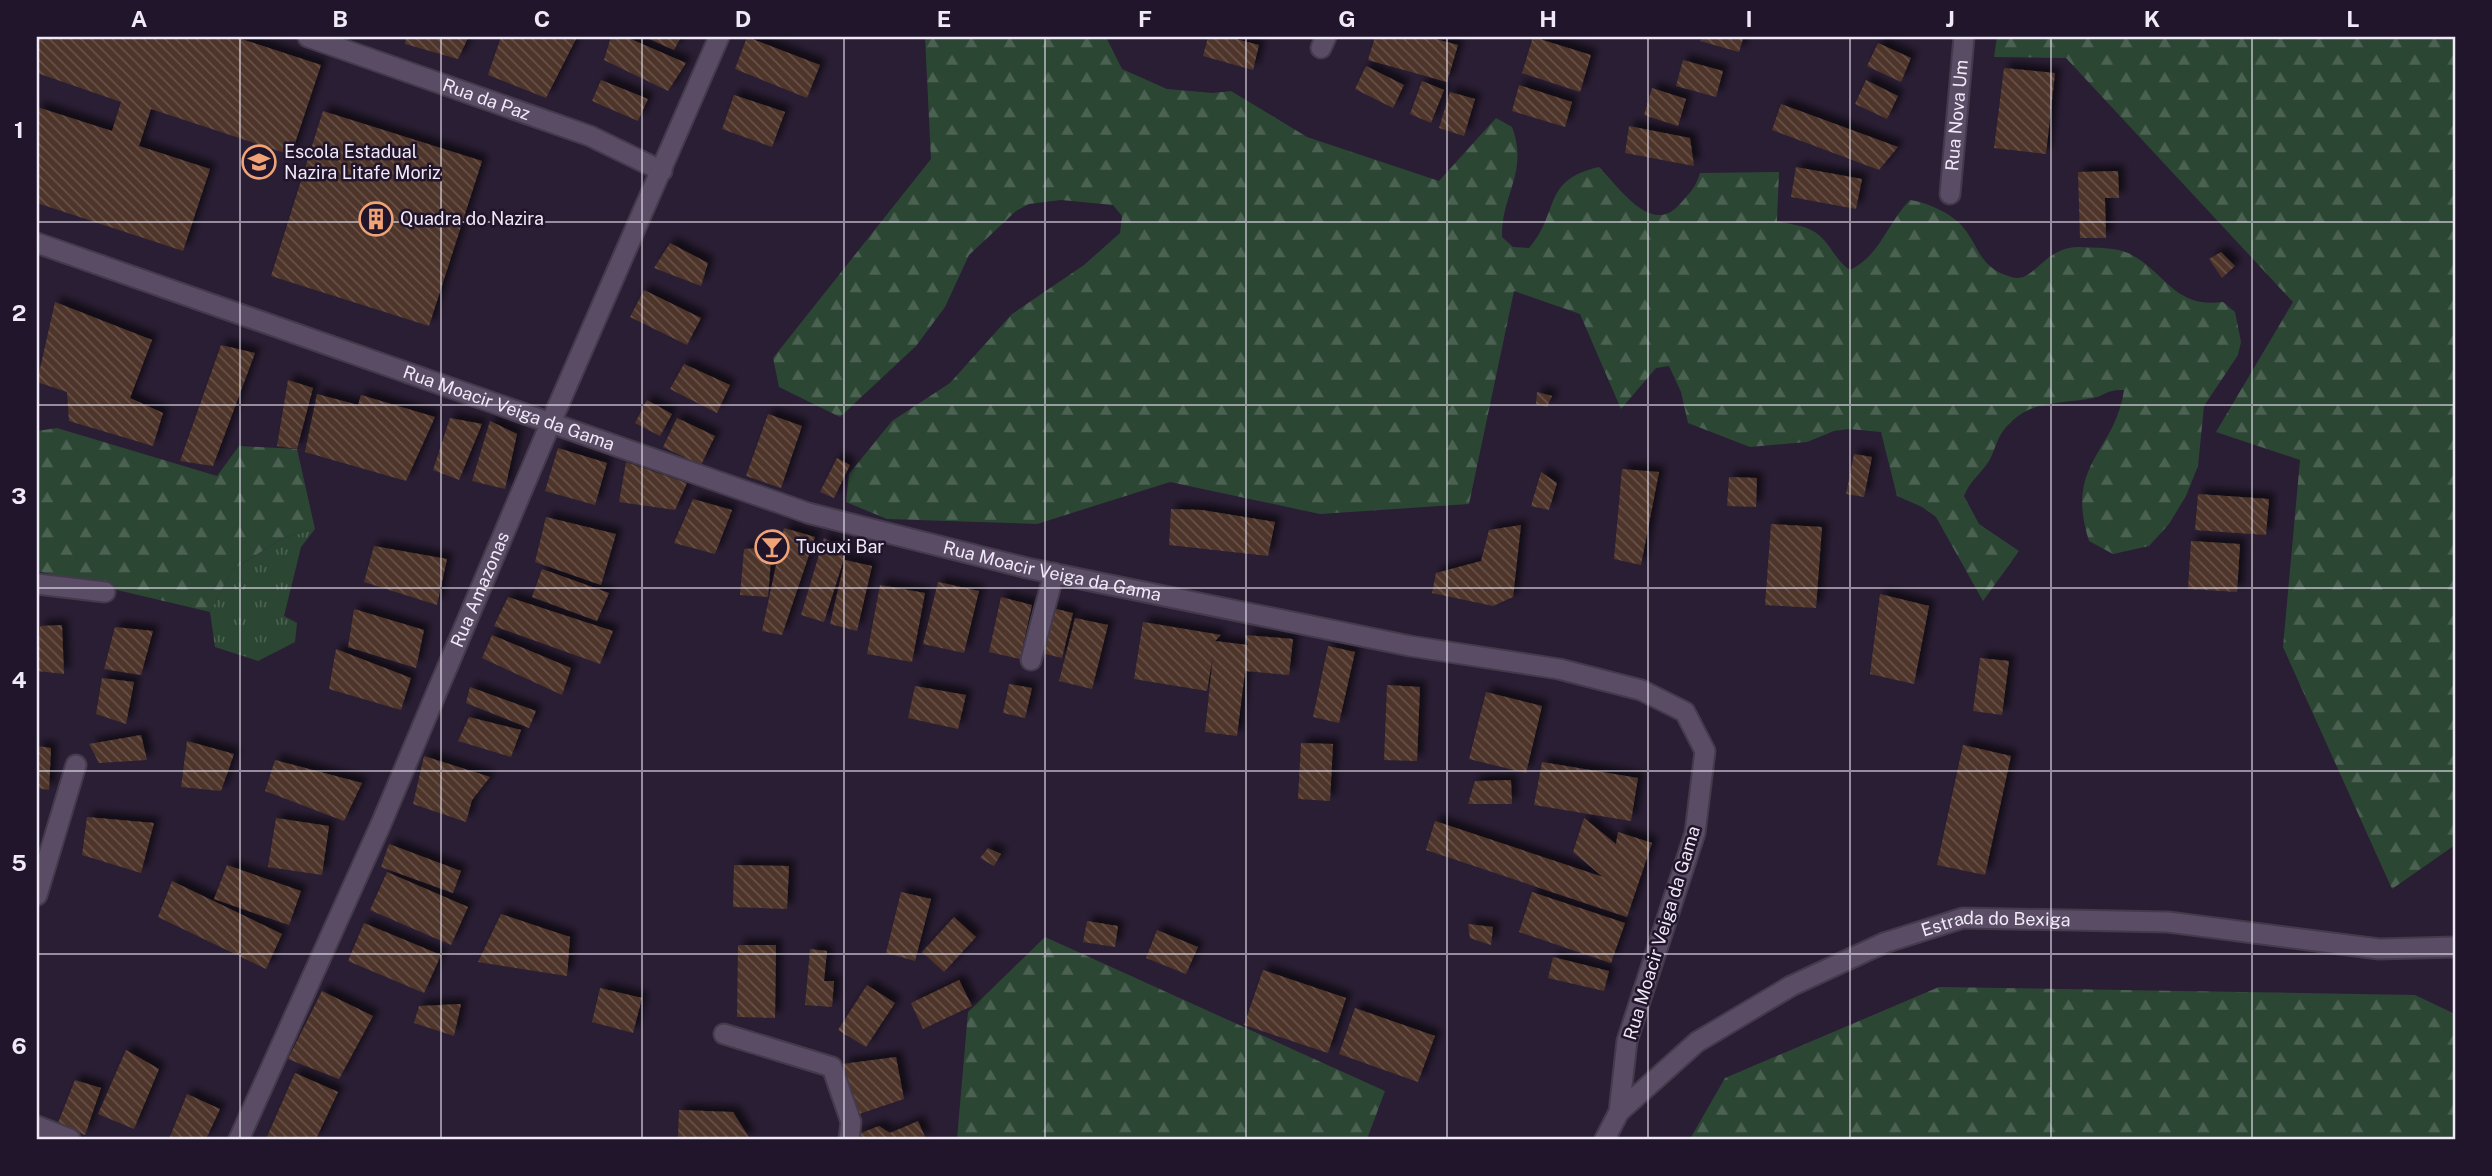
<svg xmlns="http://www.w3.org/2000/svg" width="2492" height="1176" font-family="'Public Sans',sans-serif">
	<defs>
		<pattern id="grass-tufts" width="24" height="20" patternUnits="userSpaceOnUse" patternTransform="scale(1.75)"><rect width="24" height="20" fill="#2c4634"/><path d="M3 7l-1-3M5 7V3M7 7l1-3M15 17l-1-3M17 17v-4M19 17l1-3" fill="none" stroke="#4b6152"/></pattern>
		<pattern id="forest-firs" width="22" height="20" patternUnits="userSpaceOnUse" patternTransform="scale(1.75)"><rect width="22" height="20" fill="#2c4634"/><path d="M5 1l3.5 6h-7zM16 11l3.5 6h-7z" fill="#4b6152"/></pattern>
		<pattern id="building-back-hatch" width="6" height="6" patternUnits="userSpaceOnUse" patternTransform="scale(1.75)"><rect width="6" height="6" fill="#4e342a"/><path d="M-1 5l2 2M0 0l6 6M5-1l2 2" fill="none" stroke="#68514a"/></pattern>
		<filter id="shadow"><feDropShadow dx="6" dy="-6" stdDeviation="3.5" flood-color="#0009"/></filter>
	</defs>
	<rect width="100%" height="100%" fill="#2a1e34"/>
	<!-- grass -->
	<path fill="url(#grass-tufts)" d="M 315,529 L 301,547 L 284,616 L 297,623 L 295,642 L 258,661 L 215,647 L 210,612 L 232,570 L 283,538 Z"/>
	<!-- forest -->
	<path fill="url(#forest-firs)" d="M 925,37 L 1106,37 L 1122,69 L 1167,89 L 1213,93 L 1231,91 L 1307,137 L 1439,181 L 1496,118 L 1512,127 C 1529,172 1501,195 1502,237 L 1513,247 L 1529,248 C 1560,213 1541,180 1599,167 C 1619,187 1651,236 1679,205 C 1689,194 1696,187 1700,173 L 1779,172 L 1777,221 C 1791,225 1809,225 1820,236 C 1832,247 1836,261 1850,270 C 1881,255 1887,223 1910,200 C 1926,202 1951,213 1962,226 C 1981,248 1978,267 2011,277 C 2034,285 2043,246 2080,247 C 2096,248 2119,247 2132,255 C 2168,275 2174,308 2223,302 L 2235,312 L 2241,342 L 2238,355 L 2204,406 L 2198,466 L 2186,496 L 2169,524 L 2149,546 L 2113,554 L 2089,541 C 2064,463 2115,453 2124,390 C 2107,389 2106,395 2093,398 C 2059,405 2028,398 2003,431 C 1997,439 1994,452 1989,461 C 1980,475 1971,479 1964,496 L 1979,524 L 2019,551 L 1983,601 L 1936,517 L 1922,507 L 1897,496 L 1881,432 L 1849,429 L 1834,431 L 1807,442 L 1750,447 L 1688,423 L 1681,392 L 1669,366 L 1656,368 L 1621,409 L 1580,314 L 1514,291 L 1469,504 L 1320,514 L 1170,482 L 1037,524 L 887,519 L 846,502 L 849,474 L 892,421 L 950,383 L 1012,314 L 1084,265 L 1120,233 L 1122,216 L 1113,205 L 1061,200 L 1029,204 L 1016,211 L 969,255 L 945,307 L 916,346 L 840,417 L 779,387 L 773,358 L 931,159 Z
		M 1997,37 L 2455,37 L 2455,845 L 2392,889 L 2283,647 L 2300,460 L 2216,432 L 2293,302 L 2066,58 L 1994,57 Z
		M 57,428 L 217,476 L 239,446 L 297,449 L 315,529 L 283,538 L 232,570 L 210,612 L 37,571 L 37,431 Z
		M 1045,937 L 1385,1091 L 1367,1139 L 957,1139 L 968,1012 Z
		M 1939,987 L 2415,995 L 2455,1014 L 2455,1139 L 1690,1139 L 1725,1078 Z"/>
	<!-- building -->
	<path fill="url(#building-back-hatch)" filter="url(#shadow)" d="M 37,37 L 235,37 L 321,65 L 291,155 L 151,109 L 139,146 L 210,169 L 183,251 L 37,203 L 37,107 L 112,131 L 121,102 L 37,73 Z
		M 406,37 L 462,37 L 468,38 L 458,59 L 405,44 Z
		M 501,37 L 577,37 L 546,98 L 488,75 Z
		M 611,37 L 626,37 L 686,63 L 668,91 L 604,60 Z
		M 645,37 L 681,37 L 674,50 Z
		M 747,37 L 820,65 L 807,98 L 735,69 Z
		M 1208,37 L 1228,37 L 1259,45 L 1253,70 L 1203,56 Z
		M 1375,37 L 1428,37 L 1458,45 L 1447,82 L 1368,60 Z
		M 1533,37 L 1591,55 L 1580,92 L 1522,73 Z
		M 1704,37 L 1737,37 L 1743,39 L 1739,52 L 1700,41 Z
		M 1878,43 L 1911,58 L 1901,82 L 1867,66 Z
		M 1683,60 L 1723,71 L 1716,97 L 1676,86 Z
		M 1366,66 L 1404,85 L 1393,108 L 1355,89 Z
		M 2004,68 L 2055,73 L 2046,154 L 1994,148 Z
		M 601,80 L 648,99 L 638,121 L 592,101 Z
		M 1866,80 L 1898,96 L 1887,119 L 1855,104 Z
		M 1422,81 L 1444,90 L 1431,123 L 1410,114 Z
		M 1519,85 L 1572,102 L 1565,127 L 1512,111 Z
		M 1652,88 L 1686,99 L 1678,126 L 1644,115 Z
		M 1450,92 L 1475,99 L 1464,136 L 1439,128 Z
		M 734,95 L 785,112 L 772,147 L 722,129 Z
		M 1781,104 L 1898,147 L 1879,170 L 1772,130 Z
		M 323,111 L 482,161 L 429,326 L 271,276 Z
		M 1629,126 L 1690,138 L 1694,166 L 1625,153 Z
		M 1796,167 L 1862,179 L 1856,209 L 1791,197 Z
		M 2118,171 L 2119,198 L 2105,198 L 2106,238 L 2080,238 L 2078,172 Z
		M 670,243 L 708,263 L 701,286 L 654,268 Z
		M 2221,252 L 2235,266 L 2222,278 L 2209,259 Z
		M 644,290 L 701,318 L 687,345 L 630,317 Z
		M 55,302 L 152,340 L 130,398 L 163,413 L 153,446 L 69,421 L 67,392 L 37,382 Z
		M 221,345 L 255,353 L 213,466 L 180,461 Z
		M 684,364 L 730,385 L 717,413 L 670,389 Z
		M 288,380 L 313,388 L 297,449 L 277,446 Z
		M 1537,392 L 1552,396 L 1547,407 L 1536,404 Z
		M 317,394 L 358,405 L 361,395 L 435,417 L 406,481 L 305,452 Z
		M 647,400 L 672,414 L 660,436 L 635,423 Z
		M 768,414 L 802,426 L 781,488 L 746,476 Z
		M 450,418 L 482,424 L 459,480 L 433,470 Z
		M 677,418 L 715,436 L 701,465 L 663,447 Z
		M 490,421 L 517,434 L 505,489 L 472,481 Z
		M 558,448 L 607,463 L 595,505 L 545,491 Z
		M 1854,454 L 1872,457 L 1864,497 L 1846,494 Z
		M 837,458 L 850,465 L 834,498 L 820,492 Z
		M 626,462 L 687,483 L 675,510 L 619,502 Z
		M 1622,469 L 1659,472 L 1641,565 L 1614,559 Z
		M 1541,472 L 1557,483 L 1549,510 L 1531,506 Z
		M 1729,477 L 1757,478 L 1756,507 L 1727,506 Z
		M 2198,494 L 2269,499 L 2266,535 L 2195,530 Z
		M 693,499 L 732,510 L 715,554 L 674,543 Z
		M 1171,509 L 1202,510 L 1275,522 L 1268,556 L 1169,545 Z
		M 546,517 L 616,534 L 601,585 L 535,562 Z
		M 1771,524 L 1822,527 L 1816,608 L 1765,605 Z
		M 1521,525 L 1513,597 L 1493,606 L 1432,593 L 1436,573 L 1481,561 L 1489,530 Z
		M 784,528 L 815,537 L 782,635 L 762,631 Z
		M 824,538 L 847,549 L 824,622 L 801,615 Z
		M 2191,541 L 2240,544 L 2237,592 L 2188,589 Z
		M 374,546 L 447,559 L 437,605 L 364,582 Z
		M 772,547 L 768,597 L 740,595 L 744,549 Z
		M 845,560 L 872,566 L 857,631 L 830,624 Z
		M 542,569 L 609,593 L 597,621 L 532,597 Z
		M 938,582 L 979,591 L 964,653 L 923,644 Z
		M 880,585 L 925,593 L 912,662 L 867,654 Z
		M 1880,594 L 1929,606 L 1914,684 L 1870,674 Z
		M 508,597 L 613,631 L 600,664 L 494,626 Z
		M 1001,597 L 1032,605 L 1020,659 L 989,652 Z
		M 1052,608 L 1073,613 L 1062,658 L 1041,653 Z
		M 354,609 L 424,630 L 416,668 L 348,647 Z
		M 1075,618 L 1108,625 L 1092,689 L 1059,681 Z
		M 1143,622 L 1221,635 L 1215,641 L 1248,645 L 1245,635 L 1293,639 L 1289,675 L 1245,671 L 1237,736 L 1205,732 L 1213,655 L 1207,691 L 1134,679 Z
		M 62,625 L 64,674 L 37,671 L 40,626 Z
		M 115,627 L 153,631 L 141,675 L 104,669 Z
		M 492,635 L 571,668 L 562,695 L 482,658 Z
		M 1328,646 L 1355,652 L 1339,723 L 1313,717 Z
		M 336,649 L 411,678 L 401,710 L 329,689 Z
		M 1980,658 L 2009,661 L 2002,715 L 1973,711 Z
		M 102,678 L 134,682 L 126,724 L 96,714 Z
		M 1009,684 L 1032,688 L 1025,718 L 1003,713 Z
		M 1387,685 L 1420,687 L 1417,761 L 1384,760 Z
		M 915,686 L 966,695 L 958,729 L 908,718 Z
		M 470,687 L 536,711 L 529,728 L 466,703 Z
		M 1486,692 L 1542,706 L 1526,773 L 1469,759 Z
		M 469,717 L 521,730 L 511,757 L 458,741 Z
		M 141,735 L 147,760 L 99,763 L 89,744 Z
		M 187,741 L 234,754 L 221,791 L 181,787 Z
		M 1301,743 L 1333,744 L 1330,801 L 1298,799 Z
		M 1963,745 L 2011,756 L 1985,875 L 1937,865 Z
		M 37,746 L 51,748 L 49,790 L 37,788 Z
		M 424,756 L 490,777 L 472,800 L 466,822 L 413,804 Z
		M 275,760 L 362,783 L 344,821 L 265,791 Z
		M 1542,762 L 1638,778 L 1631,821 L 1534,805 Z
		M 1511,780 L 1512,804 L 1468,804 L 1475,781 Z
		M 87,817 L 154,823 L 141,873 L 82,855 Z
		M 276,818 L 329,826 L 322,875 L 268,867 Z
		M 1584,818 L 1616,844 L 1618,832 L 1652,843 L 1627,917 L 1426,850 L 1435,821 L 1603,877 L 1573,852 Z
		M 389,844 L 461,871 L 453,893 L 381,867 Z
		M 988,848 L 1001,854 L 994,866 L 980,858 Z
		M 227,865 L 301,891 L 289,925 L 214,899 Z
		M 734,865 L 789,866 L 787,909 L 733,907 Z
		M 387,872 L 468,907 L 451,945 L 370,910 Z
		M 172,881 L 282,934 L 266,969 L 158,917 Z
		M 901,892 L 931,899 L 915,961 L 886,953 Z
		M 1532,892 L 1625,923 L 1611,963 L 1519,932 Z
		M 501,914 L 570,937 L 567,976 L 478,962 Z
		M 954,917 L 976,937 L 944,972 L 922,952 Z
		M 1087,921 L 1118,926 L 1115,947 L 1083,942 Z
		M 364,923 L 441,955 L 424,993 L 348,961 Z
		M 1468,924 L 1493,927 L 1491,945 L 1470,938 Z
		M 1157,930 L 1198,947 L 1186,974 L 1146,958 Z
		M 738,945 L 776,945 L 775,1018 L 737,1017 Z
		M 810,949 L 827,951 L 824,981 L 834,981 L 832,1007 L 805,1005 Z
		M 1553,957 L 1609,971 L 1604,991 L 1548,978 Z
		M 1263,970 L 1346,998 L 1328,1053 L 1244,1025 Z
		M 959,980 L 972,1006 L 923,1029 L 911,1003 Z
		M 867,985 L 895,1003 L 866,1047 L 838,1030 Z
		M 600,988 L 642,998 L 633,1033 L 592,1022 Z
		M 322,991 L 373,1016 L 339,1079 L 288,1059 Z
		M 461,1004 L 454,1036 L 414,1023 L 419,1006 Z
		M 1355,1008 L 1435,1036 L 1418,1082 L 1339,1054 Z
		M 126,1050 L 159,1069 L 134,1129 L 98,1114 Z
		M 896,1057 L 904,1099 L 856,1115 L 842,1064 Z
		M 295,1073 L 338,1092 L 316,1139 L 266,1139 Z
		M 75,1080 L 101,1088 L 85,1135 L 58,1123 Z
		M 187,1094 L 220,1109 L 206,1139 L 169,1139 Z
		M 679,1110 L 733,1112 L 750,1139 L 678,1139 Z
		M 918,1121 L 926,1139 L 857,1139 L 856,1135 L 879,1126 L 890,1133 Z"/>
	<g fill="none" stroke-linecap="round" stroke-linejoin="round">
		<defs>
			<g id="minor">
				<path id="s1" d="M 308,37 L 590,136 L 662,171"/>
				<path d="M 1321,48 L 1326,37"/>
				<path id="s2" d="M 1950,194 L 1964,37"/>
				<path id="s3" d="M 37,243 L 808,513 L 1027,568 L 1410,646 L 1559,669 L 1641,690 L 1685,712 L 1705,751 L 1695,833 L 1627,1041 L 1619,1112"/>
				<path d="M 37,584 L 105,592"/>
				<path d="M 1031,660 L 1054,573"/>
				<path d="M 37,895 L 76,765"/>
				<path d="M 724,1034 L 832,1067 L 851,1122 L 849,1139"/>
				<path d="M 37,1126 L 70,1139"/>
				<path id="s4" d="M 239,1139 L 381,824 L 551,422 L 719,37"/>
			</g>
			<g id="tertiary">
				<path id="s5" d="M 1605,1139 L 1619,1112 L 1697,1042 L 1791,986 L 1884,943 L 1963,918 L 2168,922 L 2379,949 L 2455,947"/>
			</g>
		</defs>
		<!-- minor casing -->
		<use href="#minor" stroke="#433a4b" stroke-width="23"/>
		<!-- tertiary casing -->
		<use href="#tertiary" stroke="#433a4b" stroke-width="23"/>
		<!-- minor -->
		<use href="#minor" stroke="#594c64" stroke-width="19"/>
		<!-- tertiary -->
		<use href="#tertiary" stroke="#594c64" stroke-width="19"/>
	</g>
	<!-- grid -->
	<path fill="none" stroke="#f0e9f7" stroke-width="2" stroke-opacity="0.55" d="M 240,37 L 240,1139M 441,37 L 441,1139M 642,37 L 642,1139M 844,37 L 844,1139M 1045,37 L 1045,1139M 1246,37 L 1246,1139M 1447,37 L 1447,1139M 1648,37 L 1648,1139M 1850,37 L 1850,1139M 2051,37 L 2051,1139M 2252,37 L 2252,1139M 37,222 L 2455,222M 37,405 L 2455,405M 37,588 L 2455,588M 37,771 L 2455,771M 37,954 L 2455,954"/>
	<!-- icons -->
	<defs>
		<symbol id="school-ring" viewBox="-11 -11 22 22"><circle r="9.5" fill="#20152a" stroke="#efa377" stroke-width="1.5"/><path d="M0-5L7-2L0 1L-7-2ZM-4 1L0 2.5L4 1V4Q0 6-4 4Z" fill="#efa377"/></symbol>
		<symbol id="building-ring" viewBox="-11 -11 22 22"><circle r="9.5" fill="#20152a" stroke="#efa377" stroke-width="1.5"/><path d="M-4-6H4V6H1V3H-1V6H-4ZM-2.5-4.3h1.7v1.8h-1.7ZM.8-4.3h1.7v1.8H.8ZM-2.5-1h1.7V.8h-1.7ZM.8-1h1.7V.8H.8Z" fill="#efa377"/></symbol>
		<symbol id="bar-ring" viewBox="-11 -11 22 22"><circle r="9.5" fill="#20152a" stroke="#efa377" stroke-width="1.5"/><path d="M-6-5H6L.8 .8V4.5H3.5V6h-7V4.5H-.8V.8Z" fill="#efa377"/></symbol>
	</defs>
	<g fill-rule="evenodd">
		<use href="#school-ring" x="240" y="143" width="38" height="38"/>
		<use href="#building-ring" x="357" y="200" width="38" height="38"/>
		<use href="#bar-ring" x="753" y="528" width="38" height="38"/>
	</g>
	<g text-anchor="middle" stroke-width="5" stroke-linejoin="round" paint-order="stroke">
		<!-- street labels -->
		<g font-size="18" fill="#f0e9f7" stroke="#20152a">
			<text dy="6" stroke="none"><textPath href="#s1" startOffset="189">Rua da Paz</textPath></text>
			<text dy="6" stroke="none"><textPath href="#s2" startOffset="79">Rua Nova Um</textPath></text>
			<text dy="6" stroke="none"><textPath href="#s3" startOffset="500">Rua Moacir Veiga da Gama</textPath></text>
			<text dy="6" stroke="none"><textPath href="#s3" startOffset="1068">Rua Moacir Veiga da Gama</textPath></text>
			<text dy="6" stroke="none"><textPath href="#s4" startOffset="600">Rua Amazonas</textPath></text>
			<text dy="6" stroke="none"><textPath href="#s5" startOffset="462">Estrada do Bexiga</textPath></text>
			<text transform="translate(1662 933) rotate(-73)" y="6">Rua Moacir Veiga da Gama</text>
		</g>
		<!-- poi labels -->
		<g font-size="18" fill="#f0e9f7" stroke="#20152a" text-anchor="start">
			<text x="284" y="158">Escola Estadual<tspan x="284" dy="21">Nazira Litafe Moriz</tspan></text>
			<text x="400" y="225">Quadra do Nazira</text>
			<text x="796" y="553">Tucuxi Bar</text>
		</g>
	</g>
	<!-- border -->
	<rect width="2492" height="1176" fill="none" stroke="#20152a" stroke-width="77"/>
	<rect x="38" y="38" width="2416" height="1100" fill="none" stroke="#f0e9f7" stroke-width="2.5"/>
	<g font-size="23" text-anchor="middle" font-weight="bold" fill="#f0e9f7">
		<text x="139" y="27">A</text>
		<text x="340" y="27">B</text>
		<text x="542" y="27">C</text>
		<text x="743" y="27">D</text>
		<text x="944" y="27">E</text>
		<text x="1145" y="27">F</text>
		<text x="1347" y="27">G</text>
		<text x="1548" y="27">H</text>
		<text x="1749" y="27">I</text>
		<text x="1950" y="27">J</text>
		<text x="2152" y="27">K</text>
		<text x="2353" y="27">L</text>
		<text x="19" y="138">1</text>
		<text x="19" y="321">2</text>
		<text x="19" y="504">3</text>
		<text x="19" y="688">4</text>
		<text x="19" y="871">5</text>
		<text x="19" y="1054">6</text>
	</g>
</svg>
